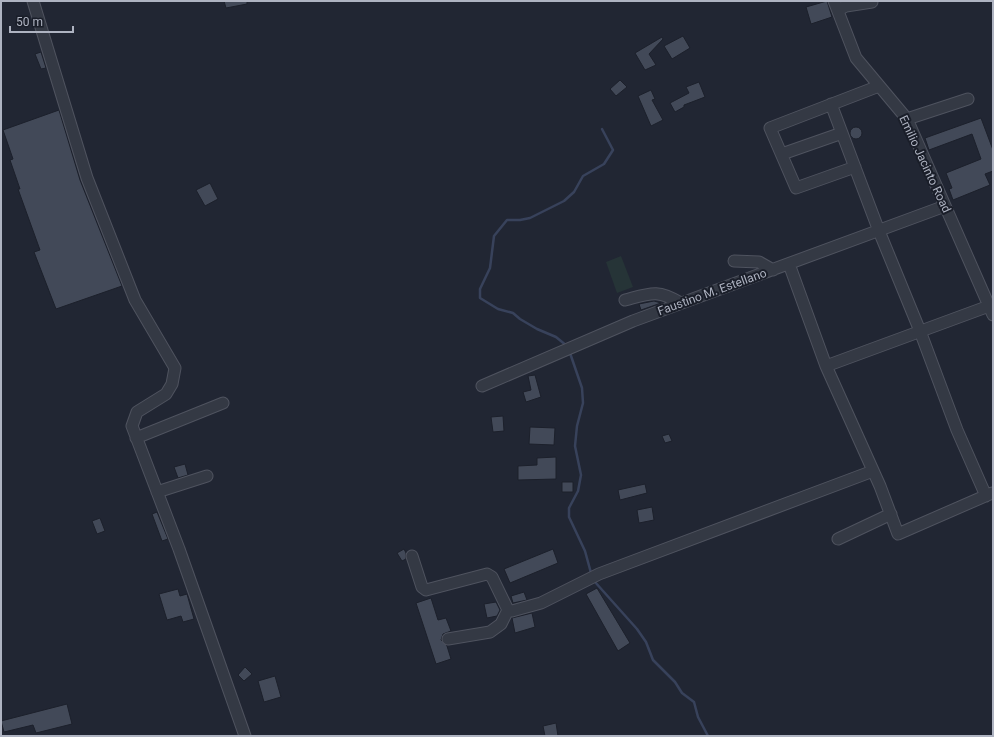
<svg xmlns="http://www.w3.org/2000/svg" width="994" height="737" font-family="Roboto,sans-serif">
	<rect width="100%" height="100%" fill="#212633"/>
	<!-- green -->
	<path fill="#263437" d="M 621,256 L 633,287 L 617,293 L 606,262 Z"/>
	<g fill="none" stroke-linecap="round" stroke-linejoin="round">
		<!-- stream -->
		<path stroke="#38425b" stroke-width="2.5" d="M 567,346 L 556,337 L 537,329 L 520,319 L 513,313 L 498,309 L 480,298 L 480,289 L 490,268 L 494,236 L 507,220 L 520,220 L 530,218 L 564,201 L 574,192 L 583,176 L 604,164 L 613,150 L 602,129
			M 570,353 L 582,388 L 583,403 L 577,426 L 575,446 L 581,475 L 578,491 L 569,508 L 569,517 L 585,551 L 591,573
			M 595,582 L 637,629 L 646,642 L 653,660 L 675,682 L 682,693 L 694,702 L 698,717 L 708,736"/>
	</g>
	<!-- building -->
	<path fill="#424958" stroke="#1c202b" d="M 224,1 L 247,1 L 247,4 L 226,8 Z
		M 827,1 L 832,17 L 811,24 L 806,7 Z
		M 683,36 L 690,48 L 672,59 L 664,46 Z
		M 662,37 L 663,39 L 649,54 L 656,65 L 645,70 L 635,53 Z
		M 41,52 L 46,68 L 41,69 L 35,54 Z
		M 620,80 L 627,87 L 616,96 L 610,89 Z
		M 699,82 L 705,97 L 684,105 L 684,107 L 675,112 L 670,103 L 689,93 L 686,87 Z
		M 651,90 L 655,99 L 652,100 L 663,120 L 651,126 L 638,96 Z
		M 59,110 L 80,180 L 122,286 L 56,309 L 34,252 L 40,250 L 18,189 L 20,189 L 10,160 L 13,159 L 3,130 Z
		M 981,118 L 993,150 L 993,171 L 985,174 L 990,185 L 953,200 L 949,189 L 952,188 L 946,173 L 981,159 L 972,134 L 929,150 L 925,138 Z
		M850 133a6 6 0 1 1 12 0a6 6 0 1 1-12 0Z
		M 210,183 L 218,199 L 205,206 L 196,190 Z
		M 654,301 L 661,303 L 641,310 L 639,304 Z
		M 535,375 L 541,397 L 526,402 L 523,392 L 531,390 L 528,376 Z
		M 503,416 L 504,431 L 493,432 L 491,417 Z
		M 530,427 L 555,428 L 554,445 L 529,444 Z
		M 669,434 L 672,441 L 665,443 L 662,436 Z
		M 556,457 L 556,479 L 518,480 L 518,466 L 537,465 L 537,458 Z
		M 185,464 L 188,475 L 178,478 L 174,467 Z
		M 562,482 L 573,482 L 573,492 L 562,492 Z
		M 645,484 L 647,493 L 620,500 L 618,490 Z
		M 652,507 L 654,520 L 639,523 L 637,510 Z
		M 157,512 L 168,539 L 162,541 L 152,514 Z
		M 100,518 L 105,531 L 97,534 L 92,521 Z
		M 404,549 L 406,553 L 406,559 L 402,561 L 397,553 Z
		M 553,549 L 558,563 L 510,583 L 504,569 Z
		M 597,588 L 630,643 L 618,651 L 586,594 Z
		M 178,589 L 180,596 L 187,594 L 194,619 L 183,622 L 181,616 L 167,620 L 159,594 Z
		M 524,592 L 527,600 L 513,603 L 511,596 Z
		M 431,598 L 438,620 L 446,618 L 451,631 L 443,634 L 441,640 L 447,646 L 451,659 L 436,664 L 416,603 Z
		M 496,602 L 500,610 L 497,616 L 487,618 L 484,604 Z
		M 532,613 L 535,627 L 515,633 L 512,618 Z
		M 245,667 L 252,674 L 244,681 L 238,675 Z
		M 275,676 L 281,697 L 264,702 L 258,681 Z
		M 67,704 L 72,724 L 36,733 L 33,725 L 4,732 L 1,721 Z
		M 556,723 L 558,736 L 545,736 L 543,726 Z"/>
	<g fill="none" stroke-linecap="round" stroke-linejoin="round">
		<defs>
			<path id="minor" d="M 33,1 L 87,178 L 135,300 L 175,368 L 172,384 L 166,394 L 137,412 L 132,426 L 179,549 L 245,736
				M 834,1 L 856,58 L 907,119 L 993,315
				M 838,10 L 846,6 L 872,2
				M 831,104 L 879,231 L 920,331 L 957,430 L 986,496
				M 907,119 L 968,99
				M 782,154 L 842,133
				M 855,167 L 796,188 L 770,128 L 879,86
				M 734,261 L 759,262 L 773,270
				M 789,264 L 826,366 L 880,486 L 898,534 L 992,493
				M 625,300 C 651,293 657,289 681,303
				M 826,366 L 989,306
				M 482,386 L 633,321 L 945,206
				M 136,438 L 223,403
				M 157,492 L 207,476
				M 838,539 L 891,514
				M 412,556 L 422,587 L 426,590 L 487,574 L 492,577 L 508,610 L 512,611 L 541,603 L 599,574 L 873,471
				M 448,639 L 490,632 L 501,624 L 508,610"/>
		</defs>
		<!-- minor casing -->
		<use href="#minor" stroke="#4f535f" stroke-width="13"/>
		<!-- minor -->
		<use href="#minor" stroke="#343944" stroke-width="11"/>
	</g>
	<g text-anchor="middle" stroke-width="4" stroke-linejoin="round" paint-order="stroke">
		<!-- street labels -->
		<g font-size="12" fill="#aeb3c1" stroke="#1a1e29">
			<text transform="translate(925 164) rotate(65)" y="4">Emilio Jacinto Road</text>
			<text transform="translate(712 292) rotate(-20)" y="4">Faustino M. Estellano</text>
		</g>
	</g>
	<!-- border -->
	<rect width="994" height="737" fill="none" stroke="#aeb3c1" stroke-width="4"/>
	<!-- scale -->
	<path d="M10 26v6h63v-6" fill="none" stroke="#aeb3c1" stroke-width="2"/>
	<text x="16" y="26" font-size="12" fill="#aeb3c1" stroke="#1a1e29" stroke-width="3" paint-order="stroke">50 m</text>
</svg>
